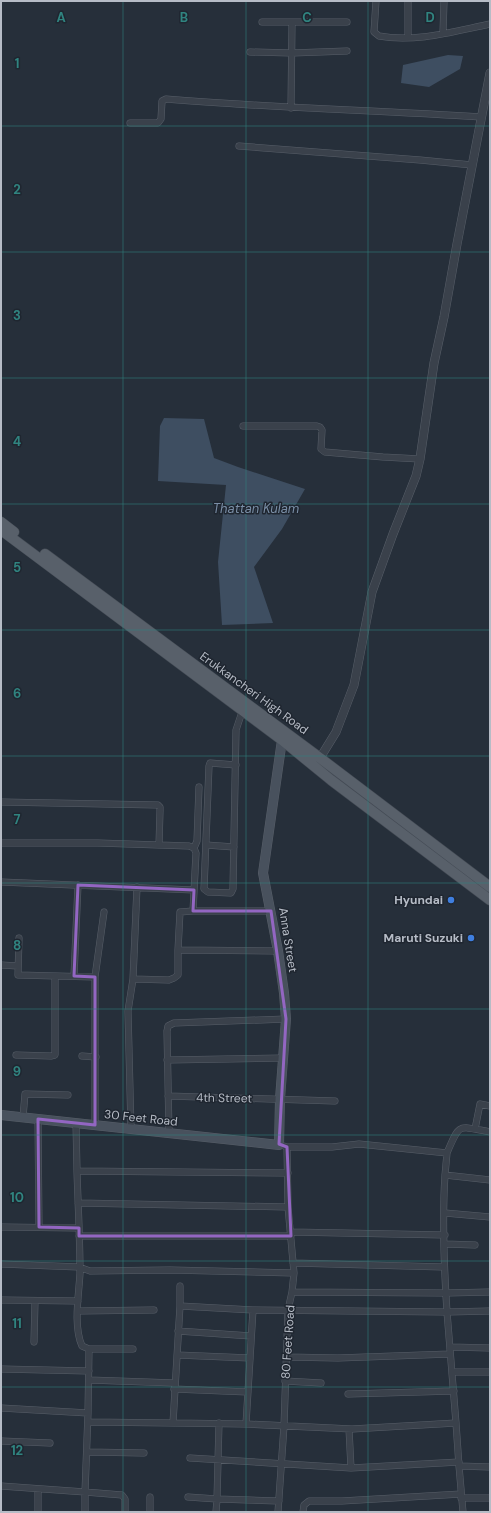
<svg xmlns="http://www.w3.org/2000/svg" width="491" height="1513" font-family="'DM Sans',sans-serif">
	<rect width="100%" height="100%" fill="#262f3a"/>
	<!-- water -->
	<path fill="#3e4e61" d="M 448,55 L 463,56 L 460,69 L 429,87 L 401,83 L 403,65 Z
		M 164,418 L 204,419 L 214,458 L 238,467 L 305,489 L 282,529 L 254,567 L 273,623 L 222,625 L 218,562 L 226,485 L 158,481 L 160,426 Z"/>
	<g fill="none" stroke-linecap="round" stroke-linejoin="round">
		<defs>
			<path id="minor" d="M 376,1 L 374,32 L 379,36 C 415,43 455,31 490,24
				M 262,22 L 347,22
				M 443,33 L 444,1
				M 408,38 L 408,1
				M 250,52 L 292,53 L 347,51
				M 291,108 L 292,23
				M 130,123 L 158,123 L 161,119 L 162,101 L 166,99 C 271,108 376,110 481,117
				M 239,146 L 420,160 L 472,165
				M 243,426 L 317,426 L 320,427 L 322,430 L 321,449 L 325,452 L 383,457 L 420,459
				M 236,765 L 210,763 L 209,766 L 204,889 L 208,892 L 231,893 L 233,889 L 236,730 L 242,712
				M 1,802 L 158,805 L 160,807 L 160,811 L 159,845
				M 1,843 L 98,843 L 189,846 L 194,848 L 196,853 L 193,911 L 271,911
				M 206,845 L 234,847
				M 194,848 L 197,841 L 199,787
				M 1,882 L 194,890
				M 137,887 L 133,979 L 169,980 L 174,978 L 178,975 L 178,950 L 278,951
				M 19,938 L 18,975 L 95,977 L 95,1125
				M 178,950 L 180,912 L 193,911
				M 1,965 L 18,966
				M 74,976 L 78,885
				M 95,977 L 104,912
				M 16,1055 L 51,1056 L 55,1055 L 55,976
				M 82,1056 L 96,1057
				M 167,1060 L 284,1058
				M 168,1096 L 335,1101
				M 23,1117 L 25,1094 L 68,1095
				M 38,1119 L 39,1227
				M 76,1123 L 77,1171
				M 131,1129 L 128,1011 L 133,979
				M 475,1129 L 480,1104 L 490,1106
				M 169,1133 L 167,1031 L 168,1026 L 174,1023 L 286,1019
				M 284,1146 L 287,1147 L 332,1147 L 359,1144 L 447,1153 C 460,1122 458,1126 490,1132
				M 445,1175 L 447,1153
				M 490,1180 L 445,1175 C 442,1220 444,1267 447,1312 L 490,1311
				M 78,1203 L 288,1207
				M 445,1213 L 490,1217
				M 1,1227 L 79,1228
				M 291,1232 L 445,1235
				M 79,1236 L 291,1236
				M 445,1244 L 475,1245
				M 293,1263 L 444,1267
				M 1,1264 L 79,1267 L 90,1271 L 170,1270 L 294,1273
				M 292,1292 L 446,1293 L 490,1292
				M 1,1300 L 78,1301
				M 180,1306 L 180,1286
				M 78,1311 L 154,1310
				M 178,1331 L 251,1336
				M 34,1342 L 35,1301
				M 450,1347 L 490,1348
				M 133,1349 L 89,1349 L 82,1346 C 73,1326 79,1294 80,1273 C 80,1239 78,1205 77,1171 L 288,1173
				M 177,1355 L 250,1358
				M 286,1357 L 338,1358 L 450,1354
				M 1,1369 L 89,1371
				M 452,1372 L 490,1372
				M 89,1380 L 175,1383
				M 285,1381 L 321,1383
				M 174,1389 L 248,1392
				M 348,1394 L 454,1391
				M 1,1408 L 88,1413 L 89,1349
				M 88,1422 L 173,1423 L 180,1306 L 253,1310 L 246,1424 L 173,1423
				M 456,1423 L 459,1466 L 490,1467
				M 246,1424 L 352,1429 L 456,1423 L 447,1312 L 253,1310
				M 349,1429 L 351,1468 L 459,1462
				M 1,1441 L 50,1443
				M 87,1452 L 144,1453
				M 190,1458 L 351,1468
				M 459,1466 L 463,1512
				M 1,1486 L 85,1492 L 88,1413
				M 150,1497 L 150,1512
				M 188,1497 L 217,1499 L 219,1423
				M 461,1498 L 490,1498
				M 38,1512 L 38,1489
				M 85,1512 L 85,1492 L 122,1495 L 125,1499 L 125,1512
				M 216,1512 L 217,1499 L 279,1501
				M 278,1512 L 284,1426 L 288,1310 L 292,1292 L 294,1273 L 288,1207 L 287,1147
				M 303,1512 L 304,1505 L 309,1501 L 342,1501 L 461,1494"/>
			<path id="tertiary" d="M 320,758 L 336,732 L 354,685 L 372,592 L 393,534 L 416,476 L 420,459 L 434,363 L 444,317 L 457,244 L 490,73"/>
			<path id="secondary" d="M 1,1115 L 279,1145 L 280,1099 L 286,1019 L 284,993 L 278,951 L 263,873 L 282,740"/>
			<path id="primary" d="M 1,522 L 14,532
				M 1,530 L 282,740 L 331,780 L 490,900
				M 45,554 L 320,758 L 490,887"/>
		</defs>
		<!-- minor casing -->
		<use href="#minor" stroke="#585f69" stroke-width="7"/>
		<!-- tertiary casing -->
		<use href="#tertiary" stroke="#585f69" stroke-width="9"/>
		<!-- secondary casing -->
		<use href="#secondary" stroke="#585f69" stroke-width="10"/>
		<!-- primary casing -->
		<use href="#primary" stroke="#434a54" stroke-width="11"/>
		<!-- minor -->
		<use href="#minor" stroke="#3a414b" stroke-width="6"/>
		<!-- tertiary -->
		<use href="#tertiary" stroke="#3a414b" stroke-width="8"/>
		<!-- secondary -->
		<use href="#secondary" stroke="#48515d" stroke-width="9"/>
		<!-- primary -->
		<use href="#primary" stroke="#58606a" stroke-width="10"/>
	</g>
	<!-- marked area -->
	<path fill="none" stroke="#9366c2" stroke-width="3" stroke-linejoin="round" d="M 78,885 L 194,890 L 193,911 L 271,911 L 286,1019 L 279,1144 L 287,1147 L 291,1236 L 79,1236 L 79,1228 L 39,1227 L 38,1119 L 95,1125 L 95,977 L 74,976 Z"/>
	<!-- grid -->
	<path fill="none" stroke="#308480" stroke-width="1" stroke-opacity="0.55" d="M 123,1 L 123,1512M 246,1 L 246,1512M 368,1 L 368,1512M 1,126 L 490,126M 1,252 L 490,252M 1,378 L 490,378M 1,504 L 490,504M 1,630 L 490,630M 1,756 L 490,756M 1,883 L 490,883M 1,1009 L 490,1009M 1,1135 L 490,1135M 1,1261 L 490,1261M 1,1387 L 490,1387"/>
	<!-- markers -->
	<g fill="#3f7fe0" stroke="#1f2630" stroke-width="1.5">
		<circle cx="451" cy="900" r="4"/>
		<circle cx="471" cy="938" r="4"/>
	</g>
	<g text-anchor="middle" stroke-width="3" stroke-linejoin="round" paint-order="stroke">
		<!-- street labels -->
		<g font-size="12" fill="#b6bcc6" stroke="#1f2630">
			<text transform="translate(254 693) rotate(36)" y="4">Erukkancheri High Road</text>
			<text transform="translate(288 940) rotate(81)" y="4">Anna Street</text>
			<text transform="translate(224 1098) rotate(1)" y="4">4th Street</text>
			<text transform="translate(141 1118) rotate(6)" y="4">30 Feet Road</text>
			<text transform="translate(288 1342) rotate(-86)" y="4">80 Feet Road</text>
		</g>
		<!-- poi labels -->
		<g font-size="12" font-weight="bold" fill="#b6bcc6" stroke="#1f2630" text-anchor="end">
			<text x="443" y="904">Hyundai</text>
			<text x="463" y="942">Maruti Suzuki</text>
		</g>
		<!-- water labels -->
		<g font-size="13" font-style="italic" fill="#7a8ea6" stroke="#1f2630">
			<text x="256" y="513">Thattan Kulam</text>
		</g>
	</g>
	<g font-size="13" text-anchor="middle" font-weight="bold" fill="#308480" stroke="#1f2630" stroke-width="3" stroke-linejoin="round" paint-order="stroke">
		<text x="61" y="22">A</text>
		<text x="184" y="22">B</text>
		<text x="307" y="22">C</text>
		<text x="430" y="22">D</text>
		<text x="17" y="68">1</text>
		<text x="17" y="194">2</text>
		<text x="17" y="320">3</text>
		<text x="17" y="446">4</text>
		<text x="17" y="572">5</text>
		<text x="17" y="698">6</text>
		<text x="17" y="824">7</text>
		<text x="17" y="950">8</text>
		<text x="17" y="1076">9</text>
		<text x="17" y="1202">10</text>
		<text x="17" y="1328">11</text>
		<text x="17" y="1455">12</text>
	</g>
	<!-- border -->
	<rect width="491" height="1513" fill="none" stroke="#b6bcc6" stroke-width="4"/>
</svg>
